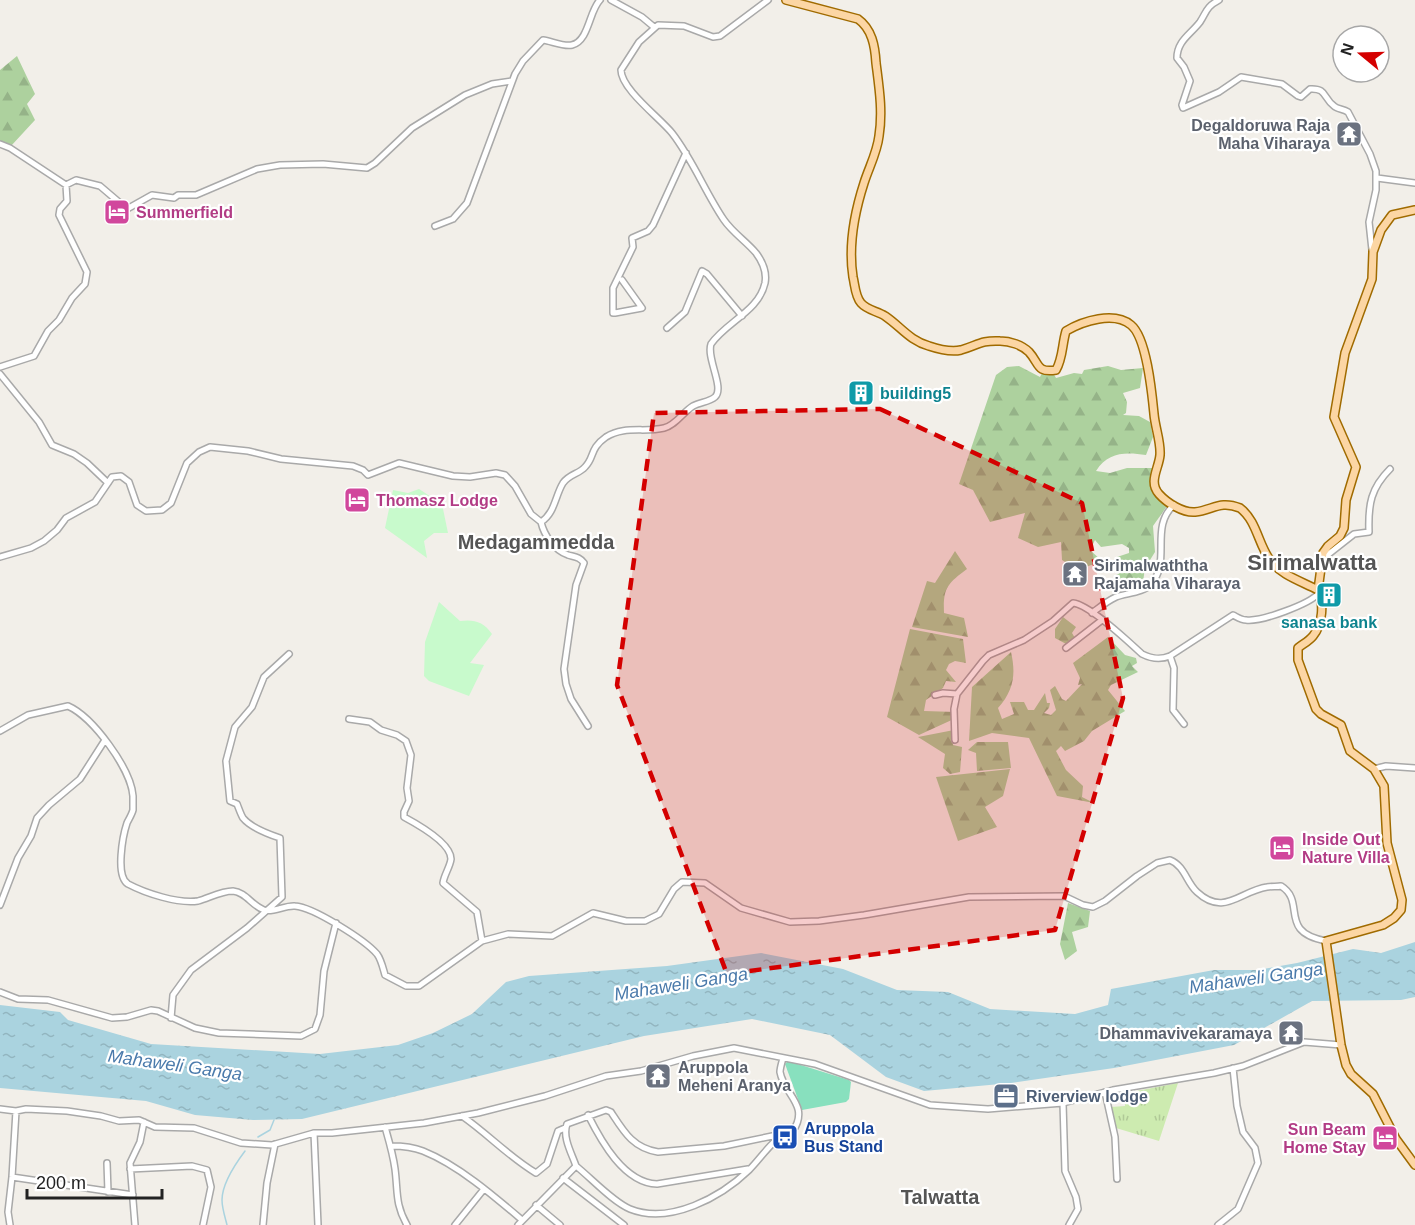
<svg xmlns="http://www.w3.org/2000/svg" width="1415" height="1225" font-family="Arial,sans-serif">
	<defs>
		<pattern id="grass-tufts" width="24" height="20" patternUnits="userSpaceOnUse" patternTransform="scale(1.5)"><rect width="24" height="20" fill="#cdebb0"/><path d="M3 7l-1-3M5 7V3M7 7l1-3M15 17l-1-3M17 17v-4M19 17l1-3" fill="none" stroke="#b0c997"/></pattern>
		<pattern id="forest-firs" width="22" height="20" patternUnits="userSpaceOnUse" patternTransform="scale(1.5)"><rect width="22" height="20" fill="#add19e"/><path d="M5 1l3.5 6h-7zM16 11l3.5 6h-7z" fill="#95b388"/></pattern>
		<pattern id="water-ripples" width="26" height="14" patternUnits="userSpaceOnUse" patternTransform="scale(1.5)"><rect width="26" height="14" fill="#aad3df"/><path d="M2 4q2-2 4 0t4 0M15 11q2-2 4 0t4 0" fill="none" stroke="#92b5bf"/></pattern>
	</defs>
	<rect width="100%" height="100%" fill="#f2efe9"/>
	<!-- grass -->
	<path fill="url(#grass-tufts)" d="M 1178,1083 L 1159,1141 L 1116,1128 L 1111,1107 L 1125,1106 L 1126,1093 Z"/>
	<!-- forest -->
	<path fill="url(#forest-firs)" d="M 17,56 L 35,94 L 27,104 L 35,120 L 11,146 L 0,143 L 0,70 Z
		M 1019,366 L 1040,377 L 1044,369 L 1051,369 L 1056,378 L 1074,373 L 1082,374 L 1084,370 L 1108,366 L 1121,370 L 1143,368 L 1140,388 L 1123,393 L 1127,402 L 1126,413 L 1123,415 L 1139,416 L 1150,422 L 1153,437 L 1146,455 C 1125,452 1108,452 1096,471 L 1110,473 L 1127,468 L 1155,468 L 1150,487 L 1167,506 L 1153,526 L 1155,552 L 1145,568 L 1143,582 L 1120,591 L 1114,576 L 1124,571 L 1122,564 L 1116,563 L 1117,557 L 1129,553 L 1129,548 L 1122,544 L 1101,547 L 1095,540 L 1090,550 L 1102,561 L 1078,570 L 1062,560 L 1061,542 L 1038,547 L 1018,538 L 1025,513 L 990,522 L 973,490 L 959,484 L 996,375 L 1007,367 Z
		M 955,551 L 967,569 C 947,584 943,588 944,613 L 964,618 L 968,637 L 912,627 L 927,581 L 935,583 Z
		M 1063,617 L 1076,627 L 1072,633 L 1075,638 L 1068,645 L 1055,638 L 1055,629 Z
		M 910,629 L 963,639 L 966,663 L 955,661 L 949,664 L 946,670 L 956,682 L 946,681 L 943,688 L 926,700 L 924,711 L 956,712 L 956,718 L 919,735 L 887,717 Z
		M 1108,637 L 1125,655 L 1136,658 L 1137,663 L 1132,666 L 1138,672 L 1111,685 L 1108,690 L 1125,711 L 1092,731 L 1084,741 L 1065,751 L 1061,746 L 1056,751 L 1066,770 L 1083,786 L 1082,797 L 1094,803 L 1057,796 L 1029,738 L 992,733 L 969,741 L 972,687 L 1011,652 C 1016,674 1014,690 998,708 L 1002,719 L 1014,714 L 1010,702 L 1024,702 L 1028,710 L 1034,710 L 1045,693 L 1047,703 L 1050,703 L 1049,708 L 1044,713 L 1051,715 L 1056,710 L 1050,690 L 1055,686 L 1062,699 L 1066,701 L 1082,684 L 1078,685 L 1080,678 L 1073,663 Z
		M 954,730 L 953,745 L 962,747 L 960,772 L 950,774 L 943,768 L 945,754 L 918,737 Z
		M 977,742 L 1008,742 L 1011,768 L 977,771 L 976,753 L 968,750 Z
		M 1010,769 L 1003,796 L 985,807 L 997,827 L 958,841 L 936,777 Z
		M 1068,903 L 1090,911 L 1088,927 L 1072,932 L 1077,951 L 1065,960 L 1060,944 Z"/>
	<!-- park -->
	<path fill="#c8facc" d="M 419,489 L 442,504 L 448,533 L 434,533 L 424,541 L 427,558 L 385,528 L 393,490 L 408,493 Z
		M 439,602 L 460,621 C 474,619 484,622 492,634 L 470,663 L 484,665 L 469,696 L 429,681 L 424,676 L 425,642 Z"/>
	<!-- pitch -->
	<path fill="#88e0be" d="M 788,1061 L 849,1080 L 851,1082 L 849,1099 L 846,1102 L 802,1110 L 785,1064 Z"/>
	<!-- water -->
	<path fill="url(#water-ripples)" d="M 1415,942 L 1415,997 L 1401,1000 L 1312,1001 L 1234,1045 L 1114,1068 L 1011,1083 L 924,1091 L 886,1077 L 830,1035 L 752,1019 L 644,1036 L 302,1119 L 253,1120 L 195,1115 L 146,1101 L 0,1088 L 0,1005 L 60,1012 L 68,1020 L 151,1044 L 320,1054 L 398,1045 L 433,1033 L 472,1014 L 506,982 L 529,976 L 667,966 L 761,953 L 843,969 L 897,990 L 948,992 L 990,1009 L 1075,1014 L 1108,1005 L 1111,989 L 1214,970 L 1257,970 L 1297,963 L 1353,949 L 1381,953 Z"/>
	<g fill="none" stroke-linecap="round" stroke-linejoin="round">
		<!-- stream -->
		<path stroke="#aad3df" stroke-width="1.5" d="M 258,1137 L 270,1130 L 274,1120
			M 227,1225 C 225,1217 222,1208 222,1200 C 222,1184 236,1163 245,1151"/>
		<defs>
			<path id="minor" d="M 611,0 L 642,17 L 654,27
				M 1219,0 C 1206,7 1207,11 1200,22 C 1190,35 1177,41 1177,58 L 1184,67 L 1190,81 L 1182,105 L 1183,108 L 1219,92 L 1241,77 L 1282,84 L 1298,96 L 1301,97 L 1310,89 C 1327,88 1323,98 1334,106 C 1337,109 1343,109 1348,112 L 1370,154 L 1376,171 L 1376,190 L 1369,222 L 1372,250
				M 0,144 L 10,148 L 66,185 L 76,180 L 100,186 L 127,209 L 152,195 L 174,198 L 178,195 L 196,195 L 257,169 L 280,165 L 323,164 L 367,168 L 375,163 L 412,128 L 465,95 L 492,84 L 512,81
				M 1377,178 L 1415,183
				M 435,226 L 453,219 L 467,203 L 515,74 L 523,61 L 543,40 C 551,41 564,47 572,45 C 589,41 589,11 600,0
				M 622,280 L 642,308 L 615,313 L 613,313 L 613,288 L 633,247 L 632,238 L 648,231 L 653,225 L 686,153
				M 667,328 L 685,312 L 702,271 L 707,274 L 742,316
				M 0,367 L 34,356 L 48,331 L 59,320 L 72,298 L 85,284 L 87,272 L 59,215 L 60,209 L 67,201 L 66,185
				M 0,374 L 39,422 L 52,445 L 74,454 L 87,463 L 108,483
				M 541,522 C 555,513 555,496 563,483 C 569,474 579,474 585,467 C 595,457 589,449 606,437 C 625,425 644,433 664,428 C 676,425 683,412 693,406 C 700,402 709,402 715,397 C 725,388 706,358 711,344 C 726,322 759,311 765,283 C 767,272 762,261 756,253 C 746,241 733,233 724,220 C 705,192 693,160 672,133 C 660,118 621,89 621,70 L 639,42 L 658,25 L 684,26 L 713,37 L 720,36 L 768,0
				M 541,522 C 544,535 554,550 568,555 C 575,557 580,557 584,563 L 576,585 L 564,669 L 566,684 L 571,699 L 588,726
				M 0,557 L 31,548 L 44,541 L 57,530 L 66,518 L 95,502 L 112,477 L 121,476 L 129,482 L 137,505 L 146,511 L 162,510 L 171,503 L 187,463 L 199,452 L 210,447 L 248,451 L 281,459 L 353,466 L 363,470 L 368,475 L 399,463 L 453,476 L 470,477 L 496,473 L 505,475 L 515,486 L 531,514 L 541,522
				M 1321,560 L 1354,534 L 1369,532 C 1368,504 1371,488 1390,469
				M 1092,613 C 1100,607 1107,601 1116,597 C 1126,593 1143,593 1151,584 C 1172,562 1149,527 1174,505
				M 1066,648 L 1102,620
				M 1170,656 L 1174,668 L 1173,710 L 1184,724
				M 935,695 L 943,693 L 957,694
				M 349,719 L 370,722 L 381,730 L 397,735 L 406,741 L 411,755 L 407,788 L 409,801 L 404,812 L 404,817 C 417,824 451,843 451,859 C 450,867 444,875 443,883 L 477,912 L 482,941
				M 0,731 L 28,715 L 68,706 C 93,717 131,769 133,796 C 133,801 133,806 133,810 C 132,814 129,819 127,823 C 123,835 115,876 128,884 C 145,893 178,904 198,901 C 209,898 221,891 233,891 C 246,892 252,906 264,910 C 273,913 285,905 295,906 C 313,907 365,940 377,954 C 381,959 383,968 385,975 L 406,986 L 419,986 L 482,941 L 508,934 L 552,936 L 593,913 L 626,921 L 645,921 L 659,914 L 674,889 L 682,882 L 705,883 L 741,908 L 790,922 L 819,921 L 864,915 L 969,897 L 1064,896 L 1083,905 L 1093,907 L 1105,901 L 1137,876 L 1157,863 L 1170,860 C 1185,866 1186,882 1197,892 C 1224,917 1240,891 1267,887 C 1272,886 1277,887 1281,886 C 1307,902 1277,932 1326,941
				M 955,740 L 954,709 L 957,694 L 983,661 L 989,655 L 1024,640 L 1053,621 L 1073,603 C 1089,604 1130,643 1142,654 C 1152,659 1160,660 1170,656 L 1233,615 C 1237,617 1241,620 1246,620 C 1261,622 1310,604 1319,593
				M 1374,769 L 1386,766 L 1415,768
				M 0,905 L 18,858 L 31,836 L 37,818 L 49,805 L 80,779 L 105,740
				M 0,992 L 18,999 L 48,1000 L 112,1018 L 127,1017 L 151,1010 L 158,1011 L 195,1028 L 219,1033 L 301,1036 L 315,1029 L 320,1015 L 324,971 L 336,923
				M 171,1018 L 173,995 L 191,970 L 247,928 L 282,897 L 280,838 C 268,834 251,828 243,818 C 241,815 239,809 237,804 L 230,801 L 226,761 L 235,727 L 252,707 L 264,677 L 289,654
				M 1105,1092 L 1115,1137 L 1117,1179
				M 1063,1103 L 1065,1171 L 1076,1197 L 1078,1209 L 1069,1225
				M 0,1109 L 16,1111 L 26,1109 L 67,1111 L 101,1116 L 119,1121 L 139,1120 L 155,1127 L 194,1128 L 241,1143 L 272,1145 L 314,1133 L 332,1133 L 424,1123 L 478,1113 L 545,1096 L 606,1076 L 641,1071 L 693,1056 L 734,1048 L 815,1064 L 930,1105 L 988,1109 L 1063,1103 L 1113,1090 L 1214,1073 L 1243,1066 L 1304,1042 L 1341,1045
				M 588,1115 C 601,1141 624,1183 657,1184 L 748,1169
				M 462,1116 C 488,1134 509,1157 536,1173 L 547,1164 L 558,1131 L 565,1128
				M 385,1127 C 389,1141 393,1154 395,1169 C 398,1192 395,1204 407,1225
				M 314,1133 L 318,1225
				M 391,1146 C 402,1146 413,1147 423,1151 C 458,1165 494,1196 522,1220
				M 107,1163 L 108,1192
				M 576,1166 C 591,1178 613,1202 630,1209 C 670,1225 721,1197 749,1170 C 763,1156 774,1136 793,1131 C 810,1105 784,1095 780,1072 C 780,1068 782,1062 783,1058
				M 576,1166 C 572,1154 562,1137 567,1124 L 606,1110 L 611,1112 C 624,1132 633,1148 658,1152 L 724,1146 L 782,1134
				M 130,1169 L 192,1166 L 207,1170 L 211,1187 L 203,1225
				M 12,1177 L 133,1195
				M 563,1178 L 624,1225
				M 536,1205 L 560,1225
				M 10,1225 L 8,1212 L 12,1177 L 16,1111
				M 135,1225 L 130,1163 L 140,1142 L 144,1122
				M 263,1225 L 267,1183 L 275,1144
				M 455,1225 L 484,1189
				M 518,1225 L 576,1166
				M 1218,1225 L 1238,1209 L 1258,1163 L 1255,1148 L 1243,1132 L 1237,1106 L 1233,1068"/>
			<path id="major" d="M 786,0 L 858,19 C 872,29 875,46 876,63 C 879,87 883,111 879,136 C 877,153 869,167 864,183 C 854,214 848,245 853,277 C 855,285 855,296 861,303 C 867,310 877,311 885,316 C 900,326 910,341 929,346 C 938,349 952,352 961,350 C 978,345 981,340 1000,341 C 1010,341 1022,345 1029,352 C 1040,364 1036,373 1056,370 C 1063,358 1062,344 1066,331 C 1083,321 1114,311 1131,325 C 1147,338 1152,394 1154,414 C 1155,427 1161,442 1160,455 C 1159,468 1148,482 1159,494 C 1167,503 1183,513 1195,512 C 1213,510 1220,500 1240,508 C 1257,521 1258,544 1270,560 C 1282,576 1301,581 1318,590 C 1324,603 1323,624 1313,636 C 1309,641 1303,644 1298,648 L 1298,660 L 1316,709 L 1321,714 L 1341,725 L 1350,751 L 1374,769 L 1384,786 L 1387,843 L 1402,900 L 1401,910 L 1394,918 L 1383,925 L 1326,941 L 1341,1045 L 1346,1065 L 1351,1074 L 1373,1094 L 1396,1139 L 1415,1165
				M 1318,590 L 1323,553 L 1328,546 L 1340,536 L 1344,528 L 1346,500 L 1356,467 L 1334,417 L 1345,353 L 1372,279 L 1373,252 L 1381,230 L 1392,215 L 1415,210"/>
		</defs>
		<!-- minor casing -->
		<use href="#minor" stroke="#a9a9a9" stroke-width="8"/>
		<!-- major casing -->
		<use href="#major" stroke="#a06b00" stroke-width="10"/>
		<!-- minor -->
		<use href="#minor" stroke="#fff" stroke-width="5"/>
		<!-- major -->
		<use href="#major" stroke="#fcd6a4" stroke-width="7"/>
	</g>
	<!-- marked area -->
	<path fill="#d40000" fill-opacity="0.2" stroke="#d40000" stroke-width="4.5" stroke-dasharray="12 8" stroke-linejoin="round" d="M 880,409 L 1082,503 L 1123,698 L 1055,930 L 727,974 L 617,685 L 654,413 Z"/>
	<!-- icons -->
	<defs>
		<symbol id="temple-square" viewBox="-11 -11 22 22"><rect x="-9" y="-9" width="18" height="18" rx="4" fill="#6b7280" stroke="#fff"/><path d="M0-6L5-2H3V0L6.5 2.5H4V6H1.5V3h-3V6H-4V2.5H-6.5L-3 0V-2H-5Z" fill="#fff"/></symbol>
		<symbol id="hotel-square" viewBox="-11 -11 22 22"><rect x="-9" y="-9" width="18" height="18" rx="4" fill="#d1479c" stroke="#fff"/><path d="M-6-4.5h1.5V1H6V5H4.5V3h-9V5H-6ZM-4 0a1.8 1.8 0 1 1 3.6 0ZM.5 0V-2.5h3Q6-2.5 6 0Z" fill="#fff"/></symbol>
		<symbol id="building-square" viewBox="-11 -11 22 22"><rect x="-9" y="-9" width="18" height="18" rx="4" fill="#0f9aa8" stroke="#fff"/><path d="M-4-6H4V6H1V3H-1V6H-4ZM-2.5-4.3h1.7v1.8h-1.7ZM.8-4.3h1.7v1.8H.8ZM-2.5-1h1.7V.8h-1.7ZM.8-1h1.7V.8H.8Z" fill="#fff"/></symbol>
		<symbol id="office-square" viewBox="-11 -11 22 22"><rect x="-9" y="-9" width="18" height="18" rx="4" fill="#5c6f8a" stroke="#fff"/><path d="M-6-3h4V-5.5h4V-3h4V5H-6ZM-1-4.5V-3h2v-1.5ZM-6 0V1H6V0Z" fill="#fff"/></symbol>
		<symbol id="bus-square" viewBox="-11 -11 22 22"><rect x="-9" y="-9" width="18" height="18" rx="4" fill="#1a4fb4" stroke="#fff"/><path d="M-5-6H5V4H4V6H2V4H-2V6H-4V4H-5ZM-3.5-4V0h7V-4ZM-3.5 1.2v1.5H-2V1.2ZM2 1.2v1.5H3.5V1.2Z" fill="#fff"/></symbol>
	</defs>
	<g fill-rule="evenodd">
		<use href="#temple-square" x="1334" y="119" width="30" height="30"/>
		<use href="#hotel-square" x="102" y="197" width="30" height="30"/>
		<use href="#building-square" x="846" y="378" width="30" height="30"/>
		<use href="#hotel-square" x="342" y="485" width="30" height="30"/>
		<use href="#temple-square" x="1060" y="559" width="30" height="30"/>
		<use href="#building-square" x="1314" y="580" width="30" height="30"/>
		<use href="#hotel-square" x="1267" y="833" width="30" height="30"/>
		<use href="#temple-square" x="1276" y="1018" width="30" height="30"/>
		<use href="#temple-square" x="643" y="1061" width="30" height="30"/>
		<use href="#office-square" x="991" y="1081" width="30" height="30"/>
		<use href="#bus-square" x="770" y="1122" width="30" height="30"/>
		<use href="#hotel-square" x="1370" y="1123" width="30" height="30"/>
	</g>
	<g text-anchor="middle" stroke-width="4.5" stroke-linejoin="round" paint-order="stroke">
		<!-- worship labels -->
		<g font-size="16" font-weight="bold" fill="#5b616d" stroke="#fff" text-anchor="end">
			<text x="1330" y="131">Degaldoruwa Raja<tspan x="1330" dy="18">Maha Viharaya</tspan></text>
			<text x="1094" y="571" text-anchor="start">Sirimalwaththa<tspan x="1094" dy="18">Rajamaha Viharaya</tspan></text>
			<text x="1272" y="1039">Dhammavivekaramaya</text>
			<text x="678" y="1073" text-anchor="start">Aruppola<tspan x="678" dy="18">Meheni Aranya</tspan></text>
		</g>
		<!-- hotel labels -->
		<g font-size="16" font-weight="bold" fill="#b23c85" stroke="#fff" text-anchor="start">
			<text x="136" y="218">Summerfield</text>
			<text x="376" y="506">Thomasz Lodge</text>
			<text x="1302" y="845">Inside Out<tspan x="1302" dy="18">Nature Villa</tspan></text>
			<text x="1366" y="1135" text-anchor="end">Sun Beam<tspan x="1366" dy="18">Home Stay</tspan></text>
		</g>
		<!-- culture labels -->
		<g font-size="16" font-weight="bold" fill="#0d838f" stroke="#fff" text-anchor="start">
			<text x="880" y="399">building5</text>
			<text x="1329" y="628" text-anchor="middle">sanasa bank</text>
		</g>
		<!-- service labels -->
		<g font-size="16" font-weight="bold" fill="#4e5e75" stroke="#fff" text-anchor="start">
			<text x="1026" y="1102">Riverview lodge</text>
		</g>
		<!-- transit labels -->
		<g font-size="16" font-weight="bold" fill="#164399" stroke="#fff" text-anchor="start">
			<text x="804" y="1134">Aruppola<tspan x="804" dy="18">Bus Stand</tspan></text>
		</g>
		<!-- water labels -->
		<g font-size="18" font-style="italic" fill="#4a7aab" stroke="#fff">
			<text transform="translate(1256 978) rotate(-8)" y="6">Mahaweli Ganga</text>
			<text transform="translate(681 984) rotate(-9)" y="6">Mahaweli Ganga</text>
			<text transform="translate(175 1065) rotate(8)" y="6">Mahaweli Ganga</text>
		</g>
		<!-- quarter labels -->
		<g font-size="20" font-weight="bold" fill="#555" stroke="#fff">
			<text x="536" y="549">Medagammedda</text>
			<text x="940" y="1204">Talwatta</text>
		</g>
		<!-- district labels -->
		<g font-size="22" font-weight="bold" fill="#555" stroke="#fff">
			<text x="1312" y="570">Sirimalwatta</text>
		</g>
	</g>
	<!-- north arrow -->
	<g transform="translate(1361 54) rotate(289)"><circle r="28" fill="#ffffff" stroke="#a7a7a7" stroke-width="1.5"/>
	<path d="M0-4.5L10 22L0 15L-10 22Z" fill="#d40000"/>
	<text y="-9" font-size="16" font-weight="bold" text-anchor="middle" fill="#222222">N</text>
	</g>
	<!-- scale -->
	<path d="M27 1189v9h135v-9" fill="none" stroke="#222222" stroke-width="3"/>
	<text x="36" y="1189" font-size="18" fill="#222222" stroke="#ffffff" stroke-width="4.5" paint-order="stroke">200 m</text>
</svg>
